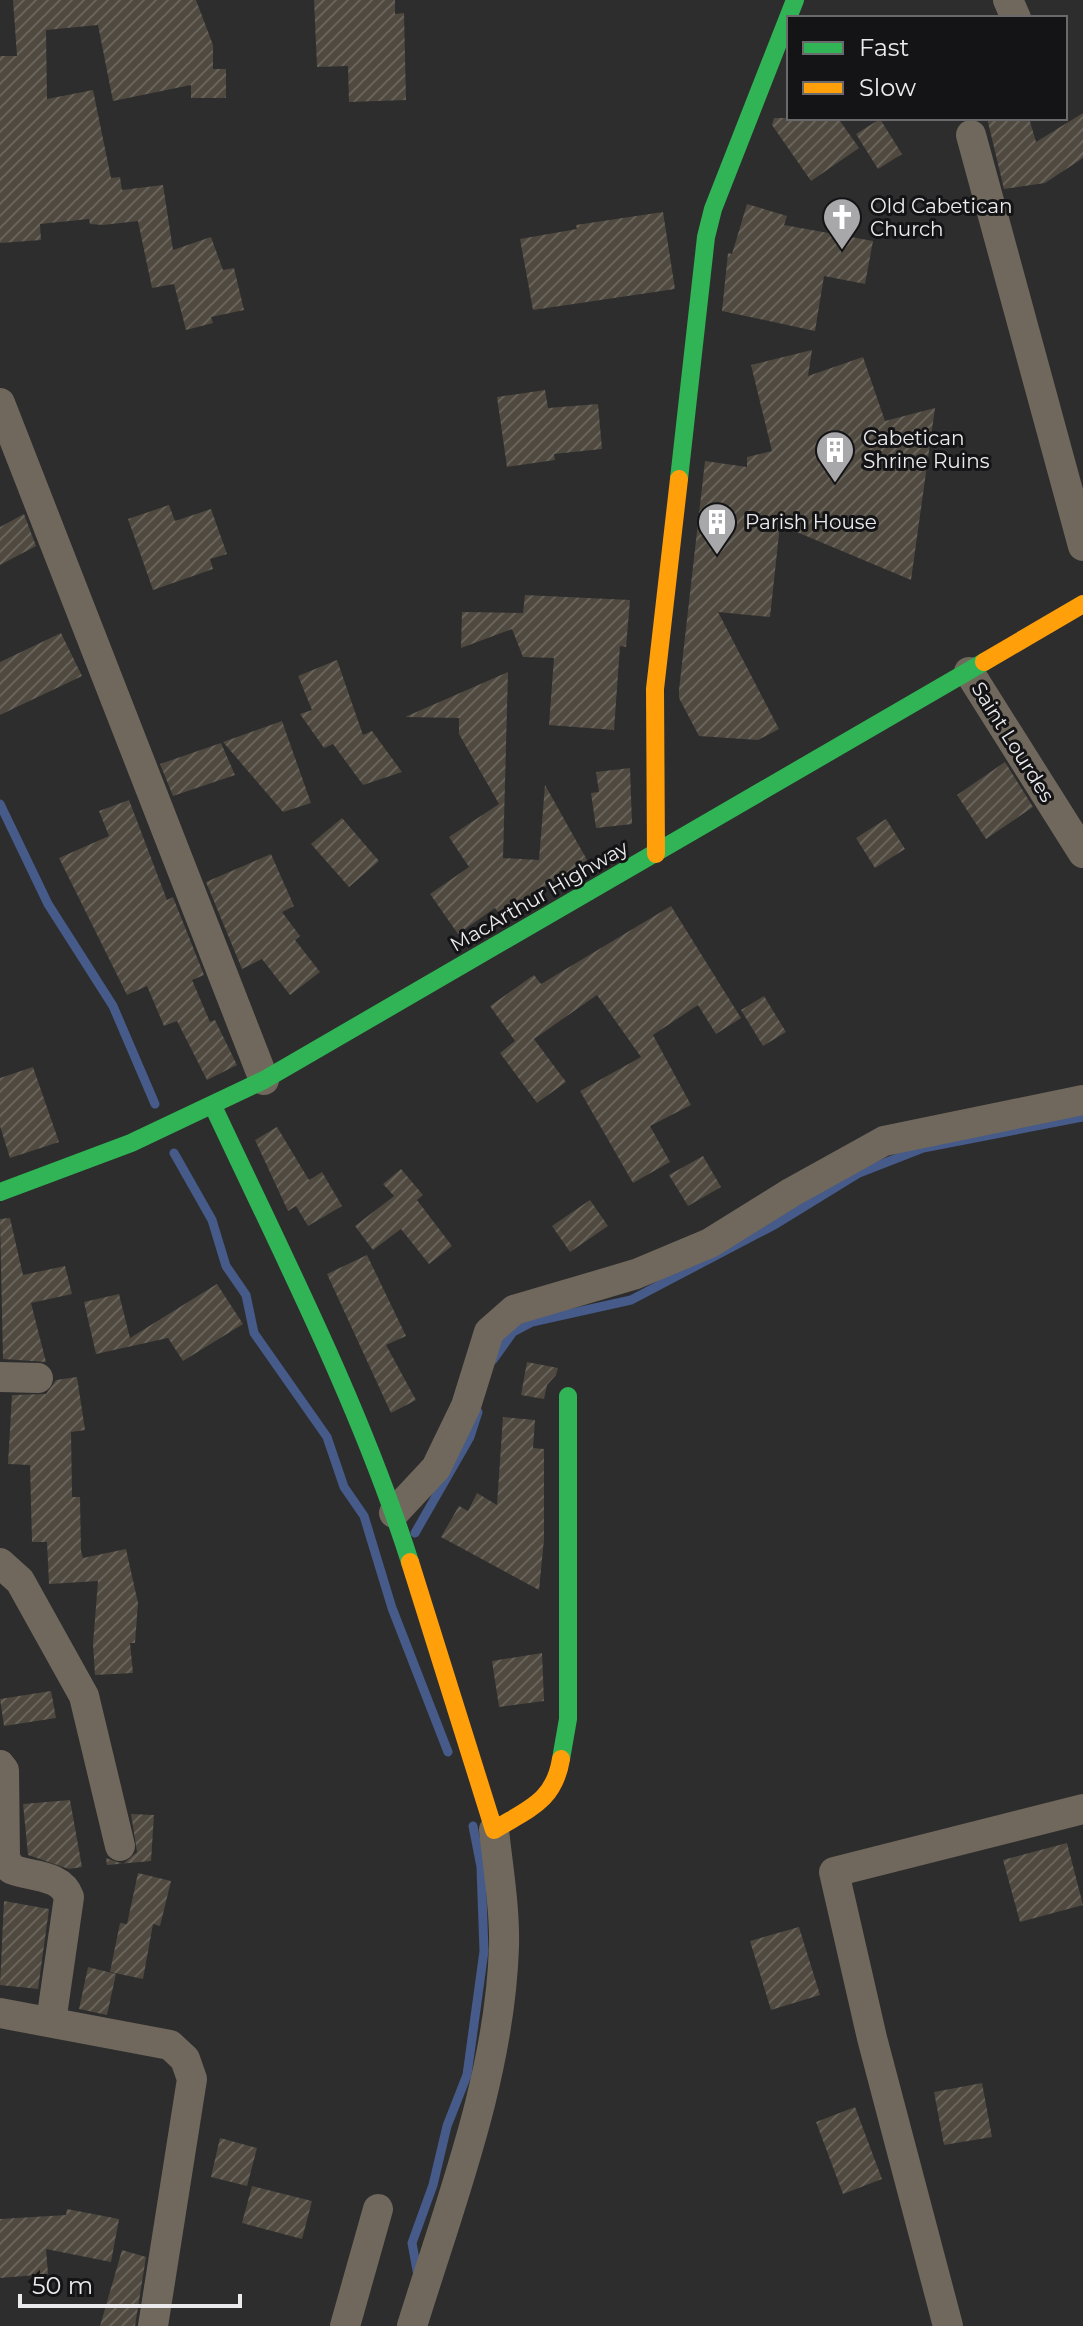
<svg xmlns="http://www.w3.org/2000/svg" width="1083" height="2326" font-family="Montserrat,sans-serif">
	<defs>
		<pattern id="building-hatch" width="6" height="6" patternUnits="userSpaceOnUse" patternTransform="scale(2)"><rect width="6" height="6" fill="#4f493f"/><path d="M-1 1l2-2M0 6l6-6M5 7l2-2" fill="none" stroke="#68635b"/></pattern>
	</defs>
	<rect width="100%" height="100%" fill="#2d2d2e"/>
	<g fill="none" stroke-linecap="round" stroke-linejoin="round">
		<!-- stream -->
		<path stroke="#465b8a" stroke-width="9" d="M 0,804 L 48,904 L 113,1006 L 155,1104
			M 174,1153 L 212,1220 L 226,1266 L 246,1295 L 254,1333 L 327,1437 L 344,1487 L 364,1516 L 392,1608 L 448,1752
			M 493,1360 L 513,1332 L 532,1322 L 631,1300 L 776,1224 L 859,1173 L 923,1148 L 1083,1117
			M 415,1533 L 470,1437 L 478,1412
			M 418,2276 L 412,2243 L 433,2185 L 447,2126 L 467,2075 L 484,1951 L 481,1867 L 473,1826"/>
	</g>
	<!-- building -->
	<path fill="url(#building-hatch)" d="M 13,0 L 196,0 L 213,45 L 213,69 L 226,69 L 226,98 L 191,98 L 191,85 L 113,101 L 98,25 L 46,30 L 47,99 L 93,90 L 111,178 L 120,177 L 122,190 L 163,185 L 173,250 L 211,237 L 223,270 L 234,268 L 244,310 L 211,317 L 213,323 L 186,330 L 174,284 L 152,288 L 138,221 L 103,225 L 90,224 L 89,219 L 40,224 L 41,240 L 0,243 L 0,56 L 17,56 Z
		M 314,0 L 395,0 L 395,14 L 404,13 L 406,100 L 349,102 L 348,66 L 317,67 Z
		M 1083,113 L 1083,158 L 1045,183 L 1004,189 L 987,118 L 1029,118 L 1036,142 Z
		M 774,118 L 838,118 L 859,148 L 811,181 L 772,125 Z
		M 880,119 L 902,154 L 878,169 L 856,134 Z
		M 747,204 L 787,216 L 784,225 L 873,241 L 865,284 L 824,276 L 815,331 L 722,311 L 728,253 L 732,254 Z
		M 663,212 L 675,289 L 533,310 L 520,239 L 577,229 L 576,225 Z
		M 812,350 L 808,376 L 863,357 L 885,421 L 935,408 L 911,580 L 780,525 L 770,617 L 718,612 L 779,729 L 758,740 L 699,736 L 679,698 L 679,690 L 705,461 L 747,467 L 747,457 L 772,451 L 751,365 Z
		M 545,390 L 548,408 L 598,404 L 602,449 L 554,454 L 555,460 L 507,467 L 497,397 Z
		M 169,505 L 175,521 L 211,509 L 227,554 L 210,559 L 213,569 L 153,590 L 128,519 Z
		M 24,514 L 36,546 L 0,565 L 0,527 Z
		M 525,595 L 630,600 L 626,647 L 620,646 L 614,730 L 549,725 L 554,658 L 523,657 L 512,629 L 461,648 L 462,612 L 523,613 Z
		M 61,633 L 82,676 L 0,715 L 0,662 Z
		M 337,660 L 363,735 L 372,731 L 402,772 L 363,785 L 333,744 L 324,748 L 300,714 L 312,710 L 298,676 Z
		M 508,672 L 503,858 L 539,860 L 545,785 L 587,860 L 500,915 L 495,908 L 458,934 L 430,894 L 469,867 L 449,837 L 499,804 L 459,734 L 459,718 L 405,717 Z
		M 282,721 L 311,803 L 283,812 L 223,742 Z
		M 221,743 L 235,775 L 173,796 L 160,764 Z
		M 1005,762 L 1033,807 L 986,839 L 957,795 Z
		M 630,768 L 632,824 L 596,828 L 591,793 L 599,792 L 596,772 Z
		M 129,800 L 167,900 L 173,897 L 204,975 L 192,980 L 210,1022 L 215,1020 L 237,1065 L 207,1080 L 177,1021 L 164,1026 L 147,986 L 127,995 L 59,858 L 109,836 L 99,811 Z
		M 342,818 L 379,861 L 349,887 L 311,844 Z
		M 886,819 L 905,849 L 875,868 L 856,838 Z
		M 271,854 L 294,906 L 282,912 L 300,936 L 295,940 L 320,972 L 290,995 L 262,959 L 242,969 L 206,882 Z
		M 671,906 L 741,1018 L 716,1034 L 698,1005 L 653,1035 L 691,1105 L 650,1126 L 670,1162 L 633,1183 L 580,1091 L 641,1057 L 597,995 L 534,1039 L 566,1082 L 537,1103 L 500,1053 L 515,1041 L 490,1006 L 534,975 L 541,984 Z
		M 764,996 L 786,1032 L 763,1046 L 741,1010 Z
		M 33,1067 L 59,1142 L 10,1158 L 0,1126 L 0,1078 Z
		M 277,1127 L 309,1180 L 322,1172 L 342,1206 L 308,1226 L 296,1206 L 288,1211 L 255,1140 Z
		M 703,1156 L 721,1187 L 688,1206 L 669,1175 Z
		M 401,1169 L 423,1195 L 417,1200 L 452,1246 L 429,1264 L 401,1229 L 373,1250 L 355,1226 L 394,1196 L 383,1184 Z
		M 590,1200 L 608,1226 L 570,1252 L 552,1226 Z
		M 10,1218 L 23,1275 L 65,1266 L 72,1294 L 31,1303 L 46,1362 L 3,1359 L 0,1219 Z
		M 367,1255 L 406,1336 L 386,1345 L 416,1400 L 391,1413 L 327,1274 Z
		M 217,1284 L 243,1324 L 183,1361 L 168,1338 L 96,1354 L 84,1302 L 119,1294 L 130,1338 Z
		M 527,1362 L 558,1368 L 556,1375 L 547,1385 L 544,1399 L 521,1395 Z
		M 77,1377 L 85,1430 L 71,1432 L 72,1497 L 80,1497 L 81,1551 L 83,1558 L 126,1549 L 138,1603 L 135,1643 L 130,1643 L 133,1673 L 95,1675 L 93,1644 L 98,1581 L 49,1584 L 47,1542 L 32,1542 L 30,1465 L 8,1464 L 12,1395 L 46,1394 L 56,1380 Z
		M 503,1417 L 535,1420 L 533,1448 L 544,1449 L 544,1539 L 539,1590 L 441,1537 L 459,1506 L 468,1511 L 477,1493 L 497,1505 Z
		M 542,1653 L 544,1701 L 499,1707 L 492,1661 Z
		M 51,1691 L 56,1718 L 4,1726 L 0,1699 Z
		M 70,1800 L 82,1867 L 69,1869 L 28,1855 L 23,1804 Z
		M 131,1814 L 154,1815 L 151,1861 L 107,1865 L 106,1858 L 123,1864 L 137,1852 Z
		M 1067,1843 L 1083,1905 L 1020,1922 L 1003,1860 Z
		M 138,1873 L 171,1881 L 160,1926 L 153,1924 L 143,1979 L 110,1972 L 120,1923 L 127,1924 Z
		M 4,1901 L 49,1909 L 38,1989 L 0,1985 Z
		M 799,1927 L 820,1995 L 771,2010 L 750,1941 Z
		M 88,1967 L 116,1974 L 107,2015 L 79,2009 Z
		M 982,2083 L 992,2137 L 944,2145 L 934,2092 Z
		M 855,2107 L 882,2179 L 843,2194 L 816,2122 Z
		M 220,2138 L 257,2148 L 247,2186 L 211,2177 Z
		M 252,2186 L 312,2201 L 302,2239 L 242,2223 Z
		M 67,2209 L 119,2219 L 111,2262 L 46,2249 L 48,2274 L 0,2278 L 0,2219 L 66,2215 Z
		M 122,2250 L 146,2257 L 135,2326 L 100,2326 Z"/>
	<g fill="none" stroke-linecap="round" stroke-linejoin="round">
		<!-- street -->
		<path stroke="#70685c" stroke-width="30" d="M 1008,0 L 1016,18
			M 971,135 L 1083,546
			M 0,403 L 264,1080
			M 969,672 L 1083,853
			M 0,1377 L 38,1378
			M 394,1513 L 436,1468 L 466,1406 L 489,1332 L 514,1310 L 636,1274 L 710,1243 L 792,1192 L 884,1141 L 1083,1100
			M 0,1563 L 20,1581 L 84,1696 L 120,1846
			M 0,1765 L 4,1770 L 5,1858 L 11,1869 C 31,1877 61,1874 69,1897 L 51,2022
			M 0,2013 L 170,2045 L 185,2059 L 192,2079 L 153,2326
			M 345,2326 L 378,2209
			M 412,2326 C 450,2203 500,2076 504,1946 C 505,1908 498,1868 494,1830
			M 948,2326 L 872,2038 L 834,1872 L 1083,1809"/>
		<!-- fast -->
		<path stroke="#30b455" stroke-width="18" d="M 679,479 L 706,237 L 713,209 L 795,0
			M 213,1106 C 283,1256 360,1405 410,1562
			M 0,1192 L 131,1143 L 264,1080 L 984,662
			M 561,1759 L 568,1719 L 568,1396"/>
		<!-- slow -->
		<path stroke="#ff9f0a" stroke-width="18" d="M 984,662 L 1083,604
			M 656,854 L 655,689 L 679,479
			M 410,1562 L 494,1830 C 528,1809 554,1802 561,1759"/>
	</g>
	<!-- icons -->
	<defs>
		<symbol id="church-pin" viewBox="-11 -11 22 30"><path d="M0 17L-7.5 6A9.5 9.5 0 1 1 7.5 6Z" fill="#a8a8aa" stroke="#141416"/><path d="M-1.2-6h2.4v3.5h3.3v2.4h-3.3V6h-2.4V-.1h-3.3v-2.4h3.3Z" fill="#fff"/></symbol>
		<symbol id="building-pin" viewBox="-11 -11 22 30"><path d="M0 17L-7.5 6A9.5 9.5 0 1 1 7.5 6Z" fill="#a8a8aa" stroke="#141416"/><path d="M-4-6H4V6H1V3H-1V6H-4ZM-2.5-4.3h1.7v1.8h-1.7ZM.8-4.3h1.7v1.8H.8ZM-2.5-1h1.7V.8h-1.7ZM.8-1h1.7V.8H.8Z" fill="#fff"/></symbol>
	</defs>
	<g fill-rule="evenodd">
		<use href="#church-pin" x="820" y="195" width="44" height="60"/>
		<use href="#building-pin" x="813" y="428" width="44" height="60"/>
		<use href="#building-pin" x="695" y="500" width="44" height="60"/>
	</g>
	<g text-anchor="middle" stroke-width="6" stroke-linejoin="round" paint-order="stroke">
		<!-- poi labels -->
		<g font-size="20" fill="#ebebed" stroke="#141416" text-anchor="start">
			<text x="870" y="213">Old Cabetican<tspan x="870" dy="23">Church</tspan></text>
			<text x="863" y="445">Cabetican<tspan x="863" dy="23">Shrine Ruins</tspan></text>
			<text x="745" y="529">Parish House</text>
		</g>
		<!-- street labels -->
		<g font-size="20" fill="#ebebed" stroke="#141416">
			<text transform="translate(1013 742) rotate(58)" y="7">Saint Lourdes</text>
			<text transform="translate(539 896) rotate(-30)" y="7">MacArthur Highway</text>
		</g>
	</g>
	<!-- legend -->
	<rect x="787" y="16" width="280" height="104" fill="#141416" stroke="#6a6a6c" stroke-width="2"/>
	<rect x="803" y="42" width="40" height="12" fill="#30b455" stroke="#6a6a6c" stroke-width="2"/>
	<text x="859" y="56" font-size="24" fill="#ebebed">Fast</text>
	<rect x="803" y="82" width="40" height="12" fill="#ff9f0a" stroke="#6a6a6c" stroke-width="2"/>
	<text x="859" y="96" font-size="24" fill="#ebebed">Slow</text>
	<!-- scale -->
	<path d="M20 2294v12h220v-12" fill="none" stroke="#ebebed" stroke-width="4"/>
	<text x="32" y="2294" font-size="24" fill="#ebebed" stroke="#141416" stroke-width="6" paint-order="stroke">50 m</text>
</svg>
